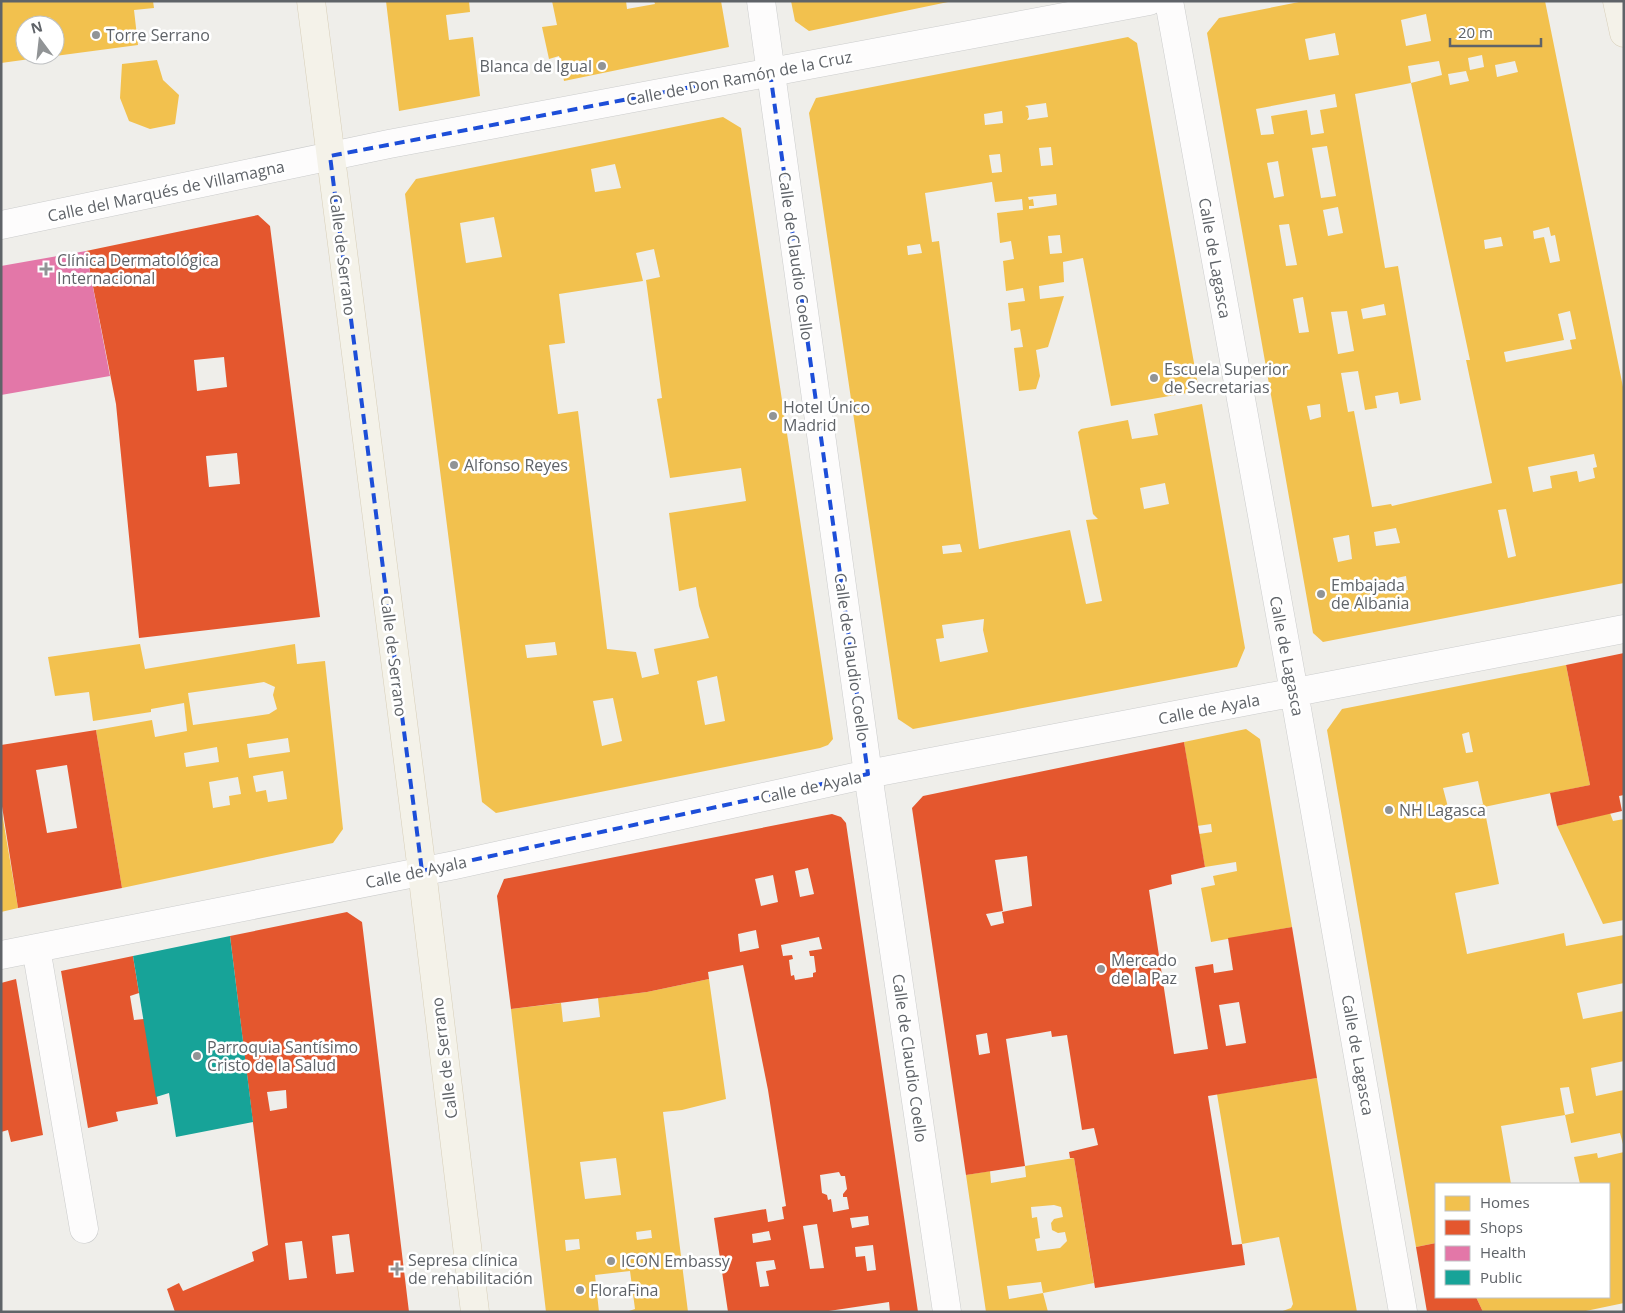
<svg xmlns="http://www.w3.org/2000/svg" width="1625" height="1313" font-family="'Open Sans',sans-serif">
	<rect width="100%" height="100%" fill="#efeeea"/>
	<!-- homes -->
	<path fill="#f2c14e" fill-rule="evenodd" d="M 1,1 L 153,1 L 154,8 L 134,10 L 138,45 L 55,56 L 55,25 L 25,25 L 25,55 L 52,56 L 1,63 Z
		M 386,1 L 469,1 L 470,12 L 446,15 L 449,40 L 473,37 L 480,96 L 399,111 Z
		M 552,1 L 626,1 L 627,9 L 655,4 L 654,1 L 721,1 L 729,47 L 564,81 L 559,56 L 549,59 L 542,27 L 557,25 Z
		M 791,1 L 948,1 L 948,2 L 809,31 L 795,21 Z
		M 1304,1 L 1545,1 L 1624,392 L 1624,583 L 1323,642 L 1313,633 L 1207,33 L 1219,18 ZM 1426,14 L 1431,41 L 1406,46 L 1401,20 ZM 1335,33 L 1339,55 L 1309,60 L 1305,39 ZM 1482,55 L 1484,67 L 1470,70 L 1468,58 ZM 1439,61 L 1442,75 L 1411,83 L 1470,360 L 1466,360 L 1492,483 L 1392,506 L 1391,504 L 1372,507 L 1354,411 L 1348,412 L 1341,373 L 1358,371 L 1365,410 L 1377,408 L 1375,396 L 1398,392 L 1400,404 L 1421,400 L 1398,266 L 1385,268 L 1355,94 L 1411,83 L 1408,66 ZM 1515,61 L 1518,72 L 1497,77 L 1495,65 ZM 1466,71 L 1469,81 L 1450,85 L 1448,74 ZM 1335,94 L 1337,107 L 1320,110 L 1324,133 L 1311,135 L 1307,110 L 1271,116 L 1274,134 L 1261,135 L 1256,109 ZM 1327,146 L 1336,196 L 1321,198 L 1312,148 ZM 1278,161 L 1284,196 L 1274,198 L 1267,163 ZM 1338,207 L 1343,233 L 1328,236 L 1323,210 ZM 1289,224 L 1297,265 L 1286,266 L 1279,225 ZM 1549,227 L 1551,236 L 1555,235 L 1560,261 L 1550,263 L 1544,237 L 1534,239 L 1533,231 ZM 1501,237 L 1503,246 L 1485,249 L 1484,240 ZM 1303,297 L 1309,332 L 1299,333 L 1293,299 ZM 1384,304 L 1386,315 L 1363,319 L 1361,309 ZM 1347,311 L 1354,351 L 1338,354 L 1331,312 ZM 1570,311 L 1576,339 L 1570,340 L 1572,349 L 1506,362 L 1504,352 L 1564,340 L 1558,314 ZM 1320,404 L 1321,417 L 1310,420 L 1307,406 ZM 1594,454 L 1597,467 L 1593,468 L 1595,478 L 1579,482 L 1577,471 L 1550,476 L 1552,488 L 1533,492 L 1528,467 ZM 1506,509 L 1516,556 L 1508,558 L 1498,510 ZM 1396,528 L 1400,543 L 1376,546 L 1374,532 ZM 1349,535 L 1352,559 L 1338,562 L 1333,538 ZM 1406,576 L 1408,590 L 1385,594 L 1383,585 L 1387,580 Z
		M 1128,37 L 1137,43 L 1199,391 L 1111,406 L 1083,258 L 1063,262 L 1064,282 L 1039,286 L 1040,299 L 1064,296 L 1048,347 L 1036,350 L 1040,376 L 1036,389 L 1019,391 L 1014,348 L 1023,347 L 1020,329 L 1011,331 L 1008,303 L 1025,301 L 1023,288 L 1006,291 L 1003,261 L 1014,259 L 1011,241 L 1000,243 L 997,213 L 1023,210 L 1022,199 L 995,202 L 992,182 L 925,193 L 932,242 L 939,241 L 979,549 L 1070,530 L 1086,604 L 1102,601 L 1086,520 L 1098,519 L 1093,514 L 1078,432 L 1081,429 L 1128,420 L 1132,439 L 1158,435 L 1154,414 L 1202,404 L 1245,648 L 1237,667 L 913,729 L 898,719 L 809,113 L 816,98 ZM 1046,103 L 1048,117 L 1027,120 L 1029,117 L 1028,108 L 1025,106 ZM 1002,111 L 1003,123 L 985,125 L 984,114 ZM 1051,147 L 1053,165 L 1041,166 L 1039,148 ZM 1000,154 L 1002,172 L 992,173 L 989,155 ZM 1056,194 L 1057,205 L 1029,209 L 1029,206 L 1034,206 L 1033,199 L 1029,200 L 1028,197 ZM 1060,235 L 1062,253 L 1050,254 L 1048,236 ZM 920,244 L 922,253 L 908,255 L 907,246 ZM 1165,483 L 1169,504 L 1144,509 L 1140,488 ZM 960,544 L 962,552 L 943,554 L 942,546 ZM 984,619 L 983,630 L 988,652 L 940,662 L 936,639 L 944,638 L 942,625 Z
		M 157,60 L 163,80 L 179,95 L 175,124 L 150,129 L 129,121 L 120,98 L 122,64 Z
		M 723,117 L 741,128 L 833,739 L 828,745 L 820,748 L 496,813 L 482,802 L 405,194 L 416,179 ZM 615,164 L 621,188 L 595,192 L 591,169 ZM 494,217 L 502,257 L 466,263 L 460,223 ZM 654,249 L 660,277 L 646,280 L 662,398 L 657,399 L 670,478 L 741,468 L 746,501 L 669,513 L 679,591 L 696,587 L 699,606 L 709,638 L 654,649 L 659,674 L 642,678 L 636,652 L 607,649 L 578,411 L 558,414 L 549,345 L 565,343 L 559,294 L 643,281 L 636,253 ZM 555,642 L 557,655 L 527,658 L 525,645 ZM 717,676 L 725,721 L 705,725 L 697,681 ZM 613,698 L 622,741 L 602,746 L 593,701 Z
		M 140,644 L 145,669 L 295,644 L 297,664 L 325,661 L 343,829 L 333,843 L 122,888 L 96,730 L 152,720 L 155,737 L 187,731 L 184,703 L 151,709 L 151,712 L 93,721 L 89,692 L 55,696 L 48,657 ZM 264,682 L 275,687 L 273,695 L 277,709 L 269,714 L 193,725 L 188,693 ZM 288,738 L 290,752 L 249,758 L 247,744 ZM 217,747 L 219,762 L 186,767 L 184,753 ZM 283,771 L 287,799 L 268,802 L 266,790 L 256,792 L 253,776 ZM 238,777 L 241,794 L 229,796 L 230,805 L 213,808 L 209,782 Z
		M 1566,665 L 1590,785 L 1484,807 L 1499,884 L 1455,893 L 1467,954 L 1564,933 L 1566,946 L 1624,935 L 1624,983 L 1577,993 L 1583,1019 L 1624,1011 L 1624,1061 L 1591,1068 L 1596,1096 L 1624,1090 L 1624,1148 L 1620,1133 L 1571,1143 L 1565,1115 L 1501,1126 L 1511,1184 L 1436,1184 L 1436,1243 L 1416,1247 L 1327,730 L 1342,709 ZM 1469,732 L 1473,752 L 1466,753 L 1462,734 ZM 1478,781 L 1483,804 L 1449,811 L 1443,788 ZM 1569,1087 L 1574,1113 L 1565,1115 L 1560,1088 Z
		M 1246,729 L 1260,739 L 1292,927 L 1211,942 L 1201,888 L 1215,885 L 1213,876 L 1237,871 L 1236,862 L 1205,867 L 1199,834 L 1212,832 L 1211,824 L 1197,826 L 1184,742 Z
		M 1,807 L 18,908 L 1,912 Z
		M 1610,813 L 1613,821 L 1624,819 L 1624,920 L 1603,924 L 1557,826 Z
		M 709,979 L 726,1099 L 682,1110 L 663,1112 L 688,1312 L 626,1312 L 635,1309 L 630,1271 L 595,1275 L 599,1312 L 546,1312 L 511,1009 L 561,1003 L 563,1022 L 600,1017 L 598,998 L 647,992 ZM 616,1158 L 621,1195 L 585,1199 L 580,1162 ZM 651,1230 L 652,1238 L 637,1240 L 636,1232 ZM 579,1239 L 580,1249 L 566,1251 L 565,1240 Z
		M 1317,1078 L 1342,1228 L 1357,1312 L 1280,1312 L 1291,1308 L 1293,1304 L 1279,1237 L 1242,1244 L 1217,1094 Z
		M 1624,1152 L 1624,1303 L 1581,1312 L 1483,1312 L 1476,1297 L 1609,1297 L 1609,1184 L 1580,1184 L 1574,1157 L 1597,1153 L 1598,1158 Z
		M 1074,1158 L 1094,1283 L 1043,1293 L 1041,1282 L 1007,1286 L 1009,1299 L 1043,1293 L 1048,1312 L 986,1312 L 966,1175 L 990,1171 L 991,1183 L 1026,1177 L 1025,1166 ZM 1054,1205 L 1061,1207 L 1063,1217 L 1054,1219 L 1051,1223 L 1052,1230 L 1058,1233 L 1065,1232 L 1067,1241 L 1060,1248 L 1037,1251 L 1035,1239 L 1040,1238 L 1037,1217 L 1032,1218 L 1031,1207 Z"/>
	<!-- shops -->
	<path fill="#e4572e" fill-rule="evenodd" d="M 258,215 L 270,226 L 320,617 L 139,638 L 116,404 L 86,251 ZM 224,357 L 227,387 L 197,391 L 194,360 ZM 237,453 L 240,484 L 209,487 L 206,456 Z
		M 1624,653 L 1624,795 L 1619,796 L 1622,811 L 1557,826 L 1550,793 L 1590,785 L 1566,665 Z
		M 96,730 L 122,888 L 18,908 L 1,800 L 1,745 ZM 67,765 L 77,828 L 47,833 L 36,770 Z
		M 1184,742 L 1205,867 L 1171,875 L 1172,884 L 1149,890 L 1174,1054 L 1208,1049 L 1195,967 L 1213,964 L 1214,973 L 1233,970 L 1228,938 L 1292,927 L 1317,1078 L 1208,1096 L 1232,1245 L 1242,1244 L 1245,1265 L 1095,1288 L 1074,1158 L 1070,1158 L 1069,1152 L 1098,1145 L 1094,1128 L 1082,1130 L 1067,1035 L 1052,1037 L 1051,1031 L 1006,1039 L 1025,1166 L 966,1175 L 912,808 L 923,796 ZM 1027,856 L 1032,906 L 1002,912 L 1004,923 L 991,926 L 986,914 L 1003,911 L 995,860 ZM 1239,1002 L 1246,1043 L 1226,1046 L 1219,1005 ZM 987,1033 L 990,1053 L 979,1055 L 976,1035 Z
		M 832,814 L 841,817 L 846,823 L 918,1312 L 890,1312 L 889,1302 L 822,1312 L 728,1312 L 714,1218 L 766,1209 L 768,1222 L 784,1219 L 782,1207 L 786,1206 L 768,1090 L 743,965 L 708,972 L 709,979 L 647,992 L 511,1009 L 497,896 L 504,879 ZM 808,868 L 814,894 L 800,897 L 795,871 ZM 773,875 L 778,902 L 761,906 L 755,879 ZM 756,930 L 759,948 L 740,952 L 738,934 ZM 819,937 L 822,949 L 809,951 L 810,956 L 814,956 L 816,972 L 813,973 L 813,977 L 795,980 L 794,975 L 791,976 L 789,960 L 793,959 L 792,955 L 783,956 L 781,945 ZM 839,1172 L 841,1176 L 845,1176 L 847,1189 L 843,1194 L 843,1197 L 847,1197 L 849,1209 L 833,1212 L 831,1199 L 828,1200 L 827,1195 L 822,1193 L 820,1175 ZM 868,1216 L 869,1225 L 852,1228 L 850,1218 ZM 817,1224 L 824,1268 L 810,1269 L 803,1226 ZM 769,1231 L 771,1240 L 753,1243 L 752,1234 ZM 873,1245 L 876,1270 L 867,1271 L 865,1256 L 856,1257 L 855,1247 ZM 774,1260 L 776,1269 L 766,1271 L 769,1286 L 760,1287 L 756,1262 Z
		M 347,912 L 362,922 L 409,1312 L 175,1312 L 167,1289 L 179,1283 L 183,1291 L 254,1261 L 252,1252 L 268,1245 L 230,936 ZM 286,1090 L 287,1108 L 270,1111 L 267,1092 ZM 349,1234 L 354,1272 L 336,1274 L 332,1236 ZM 302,1241 L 307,1278 L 289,1280 L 285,1243 Z
		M 133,956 L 139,993 L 130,996 L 134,1020 L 144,1019 L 158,1104 L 116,1112 L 118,1121 L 88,1128 L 61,971 Z
		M 16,979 L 43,1135 L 11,1142 L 8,1130 L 1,1132 L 1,983 Z
		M 1436,1243 L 1436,1297 L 1476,1297 L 1483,1312 L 1427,1312 L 1416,1247 Z"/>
	<!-- health -->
	<path fill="#e377a8" d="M 86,251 L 110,376 L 1,395 L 1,266 Z"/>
	<!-- public -->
	<path fill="#17a398" d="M 230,936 L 253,1122 L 176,1137 L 169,1093 L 156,1097 L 133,956 Z"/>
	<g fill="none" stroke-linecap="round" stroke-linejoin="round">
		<defs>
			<path id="minor" d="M 761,1 L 868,774 L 947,1312
				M 1169,1 L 1294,692 L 1403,1312
				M 1,225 L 389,144 L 1149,1
				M 36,948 L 84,1229
				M 1,955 L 455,865 L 868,774 L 1624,629"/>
			<path id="major" d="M 311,1 L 422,871 L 475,1312
				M 1617,1 L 1624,33"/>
		</defs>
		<!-- minor casing -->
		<use href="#minor" stroke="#cbcccc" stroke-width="29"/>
		<!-- major casing -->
		<use href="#major" stroke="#d7ceb8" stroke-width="29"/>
		<!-- minor -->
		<use href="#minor" stroke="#fdfcfc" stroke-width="28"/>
		<!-- major -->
		<use href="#major" stroke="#f4f2e9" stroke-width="28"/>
	</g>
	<!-- marked area -->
	<path fill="none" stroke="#1d4ed8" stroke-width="4" stroke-dasharray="10 6" stroke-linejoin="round" d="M 770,72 L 868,774 L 422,871 L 330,156 Z"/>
	<!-- markers -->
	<g fill="#919496" stroke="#fff" stroke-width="2">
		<circle cx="96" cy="35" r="5"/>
		<circle cx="602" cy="66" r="5"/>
		<path d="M43.5 261.5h5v5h5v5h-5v5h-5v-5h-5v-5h5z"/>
		<circle cx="1154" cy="378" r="5"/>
		<circle cx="773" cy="416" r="5"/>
		<circle cx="454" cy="465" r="5"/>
		<circle cx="1321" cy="594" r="5"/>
		<circle cx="1389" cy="810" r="5"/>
		<circle cx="1101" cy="969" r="5"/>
		<circle cx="197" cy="1056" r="5"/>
		<circle cx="611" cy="1261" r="5"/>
		<path d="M394.5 1261.5h5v5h5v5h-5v5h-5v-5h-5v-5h5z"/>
		<circle cx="580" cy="1290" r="5"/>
	</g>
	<g text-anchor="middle" stroke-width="5" stroke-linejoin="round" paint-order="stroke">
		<!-- poi labels -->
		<g font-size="16" fill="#5f6368" stroke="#fff" text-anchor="start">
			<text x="106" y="41">Torre Serrano</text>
			<text x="592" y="72" text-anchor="end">Blanca de Igual</text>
			<text x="57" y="266">Clínica Dermatológica<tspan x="57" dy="18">Internacional</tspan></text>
			<text x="1164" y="375">Escuela Superior<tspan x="1164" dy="18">de Secretarias</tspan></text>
			<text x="783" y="413">Hotel Único<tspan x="783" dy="18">Madrid</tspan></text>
			<text x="464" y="471">Alfonso Reyes</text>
			<text x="1331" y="591">Embajada<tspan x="1331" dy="18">de Albania</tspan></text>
			<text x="1399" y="816">NH Lagasca</text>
			<text x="1111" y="966">Mercado<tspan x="1111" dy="18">de la Paz</tspan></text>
			<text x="207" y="1053">Parroquia Santísimo<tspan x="207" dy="18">Cristo de la Salud</tspan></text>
			<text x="408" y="1266">Sepresa clínica<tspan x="408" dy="18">de rehabilitación</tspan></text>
			<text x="621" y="1267">ICON Embassy</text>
			<text x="590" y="1296">FloraFina</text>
		</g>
		<!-- street labels -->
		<g font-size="16" fill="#5f6368" stroke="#fff">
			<text transform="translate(739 78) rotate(-11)" y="6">Calle de Don Ramón de la Cruz</text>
			<text transform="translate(166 191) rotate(-12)" y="6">Calle del Marqués de Villamagna</text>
			<text transform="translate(343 255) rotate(83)" y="6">Calle de Serrano</text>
			<text transform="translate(796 256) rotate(82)" y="6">Calle de Claudio Coello</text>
			<text transform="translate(1215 258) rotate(80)" y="6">Calle de Lagasca</text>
			<text transform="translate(394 656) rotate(83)" y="6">Calle de Serrano</text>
			<text transform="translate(1287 656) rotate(79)" y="6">Calle de Lagasca</text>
			<text transform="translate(852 657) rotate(82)" y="6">Calle de Claudio Coello</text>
			<text transform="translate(1209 709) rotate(-11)" y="6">Calle de Ayala</text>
			<text transform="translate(811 787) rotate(-12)" y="6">Calle de Ayala</text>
			<text transform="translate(416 872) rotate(-12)" y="6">Calle de Ayala</text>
			<text transform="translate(1358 1055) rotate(80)" y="6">Calle de Lagasca</text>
			<text transform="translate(444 1058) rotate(-97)" y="6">Calle de Serrano</text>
			<text transform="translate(910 1058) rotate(82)" y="6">Calle de Claudio Coello</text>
		</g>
	</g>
	<!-- border -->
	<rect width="1625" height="1313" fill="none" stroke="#5f6368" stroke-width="5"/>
	<!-- legend -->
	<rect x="1435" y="1183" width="175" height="115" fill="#ffffff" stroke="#bfc1c3"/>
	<rect x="1445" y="1196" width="25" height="15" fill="#f2c14e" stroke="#bfc1c3"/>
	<text x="1480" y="1208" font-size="15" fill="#5f6368">Homes</text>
	<rect x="1445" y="1220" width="25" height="15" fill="#e4572e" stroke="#bfc1c3"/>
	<text x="1480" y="1233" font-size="15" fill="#5f6368">Shops</text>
	<rect x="1445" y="1246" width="25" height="15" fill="#e377a8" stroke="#bfc1c3"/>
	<text x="1480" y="1258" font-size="15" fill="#5f6368">Health</text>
	<rect x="1445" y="1270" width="25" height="15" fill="#17a398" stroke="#bfc1c3"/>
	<text x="1480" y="1283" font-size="15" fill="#5f6368">Public</text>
	<!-- north arrow -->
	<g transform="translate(40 40) rotate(345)"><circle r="24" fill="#ffffff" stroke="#bfc1c3"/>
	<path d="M0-4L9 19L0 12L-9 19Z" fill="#919496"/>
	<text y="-8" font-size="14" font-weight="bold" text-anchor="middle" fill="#5f6368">N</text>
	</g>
	<!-- scale -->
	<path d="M1450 38v8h91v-8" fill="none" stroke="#5f6368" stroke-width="2.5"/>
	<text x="1458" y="38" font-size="15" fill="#5f6368" stroke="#ffffff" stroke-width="4" paint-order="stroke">20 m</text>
</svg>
